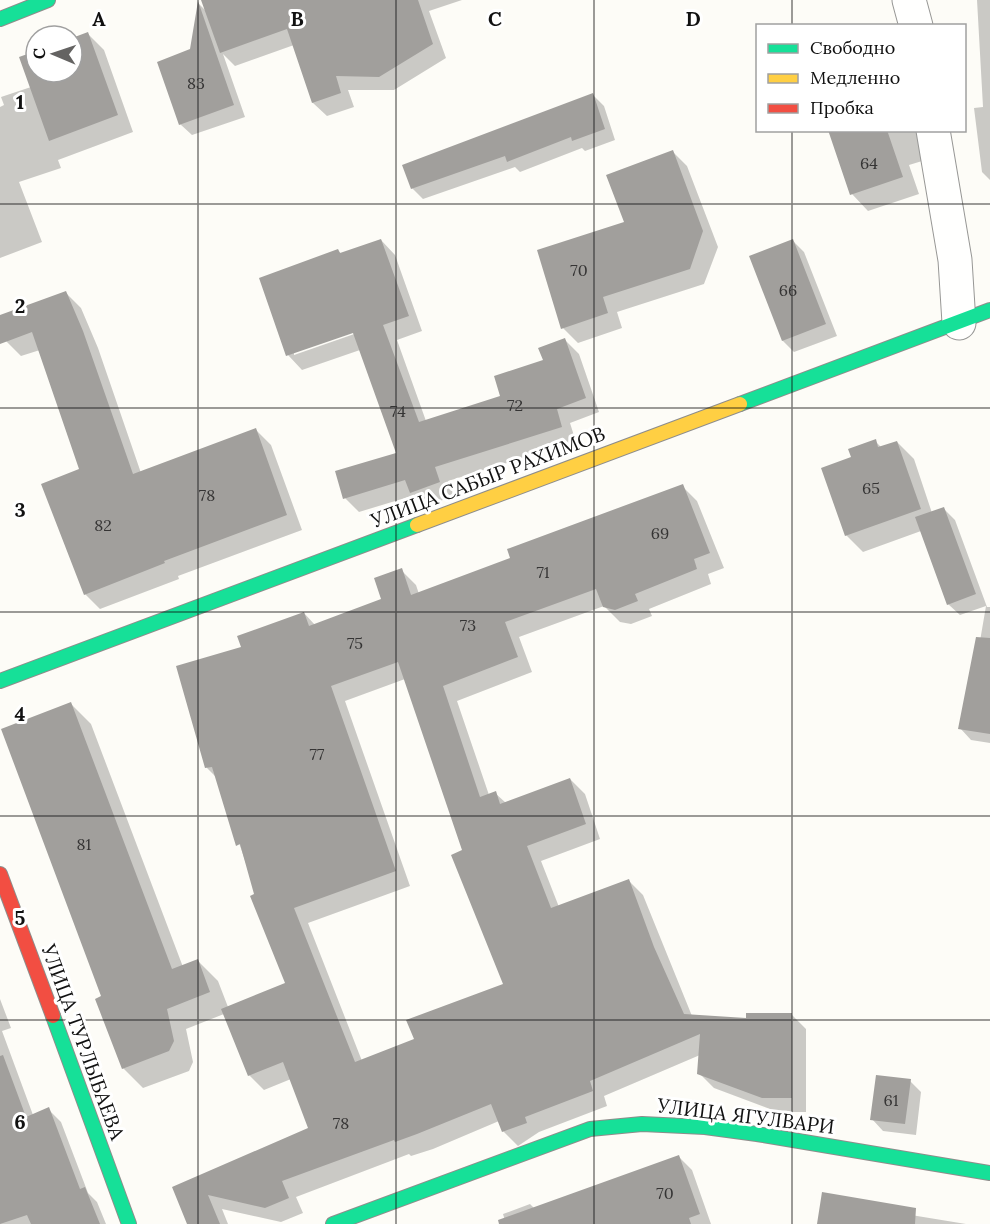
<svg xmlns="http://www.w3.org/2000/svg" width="990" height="1224" font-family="Lora,serif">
	<rect width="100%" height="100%" fill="#fdfcf7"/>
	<!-- shadow -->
	<path fill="#0003" fill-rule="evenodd" d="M 203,0 L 462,0 L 429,11 L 446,58 L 394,90 L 348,90 L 354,107 L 327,116 L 313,103 L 294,45 L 235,66 L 223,54 L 245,117 L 192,135 L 180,124 L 199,4 L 207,12 Z
		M 977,0 L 990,0 L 990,180 L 982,172 L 974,108 L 983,107 Z
		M 88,34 L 104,50 L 133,132 L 58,160 L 61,168 L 19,182 L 42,242 L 0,258 L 0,107 L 4,105 L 1,97 L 31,87 L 36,52 L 36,72 L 72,72 L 72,39 Z
		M 593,95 L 604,106 L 615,140 L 585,151 L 582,148 L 520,172 L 515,167 L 423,199 L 412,188 Z
		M 830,130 L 922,130 L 932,158 L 909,165 L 919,194 L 868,211 L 852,194 Z
		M 672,151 L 687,166 L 718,247 L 704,284 L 617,312 L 622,328 L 578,343 L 563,328 Z
		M 381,240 L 395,255 L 422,331 L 397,340 L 426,421 L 502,397 L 545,361 L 565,340 L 579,354 L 599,412 L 570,423 L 576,442 L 448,481 L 454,496 L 426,506 L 415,495 L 359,512 L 345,498 L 398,454 L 360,350 L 302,370 L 288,355 L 338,251 L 342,254 ZM 359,329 L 360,332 L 294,355 L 294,352 Z
		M 793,241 L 804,252 L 837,336 L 794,352 L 783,341 Z
		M 66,293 L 81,308 L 98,348 L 141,473 L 256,430 L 271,445 L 302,530 L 178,576 L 179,579 L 100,609 L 85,594 L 81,470 L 40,350 L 21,356 L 6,341 L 0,324 L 0,316 Z
		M 875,441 L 882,448 L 897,442 L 914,459 L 932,513 L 944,509 L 955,520 L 987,607 L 990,607 L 990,743 L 971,740 L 960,728 L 974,676 L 986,606 L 960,615 L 948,604 L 921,531 L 863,552 L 846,535 L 853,458 Z
		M 682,486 L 697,501 L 724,568 L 708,574 L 711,584 L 649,609 L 652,616 L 631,624 L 620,622 L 604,606 L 519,637 L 532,672 L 457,701 L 489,795 L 495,793 L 506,803 L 570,779 L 585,794 L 600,839 L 541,861 L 559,907 L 628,880 L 643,895 L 692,1016 L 748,1020 L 791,1014 L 806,1029 L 806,1112 L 778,1112 L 714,1088 L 699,1073 L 700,1055 L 604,1096 L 607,1106 L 539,1132 L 518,1146 L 503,1131 L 499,1121 L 433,1149 L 411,1156 L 409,1154 L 296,1197 L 303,1213 L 281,1222 L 222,1209 L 228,1224 L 189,1224 L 174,1188 L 310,1129 L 291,1079 L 264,1090 L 249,1075 L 224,1014 L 186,1029 L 193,1062 L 189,1071 L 143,1088 L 123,1068 L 103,997 L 71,704 L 91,724 L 183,967 L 198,961 L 218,981 L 228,1007 L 287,984 L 217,778 L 207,768 L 243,648 L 304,613 L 315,625 L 383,600 L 401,570 L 416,585 L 419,594 L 512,559 ZM 405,679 L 464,851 L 504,985 L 416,1040 L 362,1061 L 308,923 L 410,886 L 345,701 Z
		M 0,999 L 11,1028 L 2,1031 L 33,1115 L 48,1109 L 61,1122 L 88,1193 L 97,1202 L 106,1224 L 0,1224 Z
		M 910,1081 L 921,1092 L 916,1135 L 883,1131 L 872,1119 Z
		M 679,1157 L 692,1170 L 711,1224 L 506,1224 L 503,1214 L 530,1204 L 535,1209 Z
		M 905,1214 L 966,1224 L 818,1224 Z"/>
	<!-- building -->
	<path fill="#a19f9c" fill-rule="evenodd" d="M 201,0 L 418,0 L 433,44 L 379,77 L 336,76 L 341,93 L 312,103 L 287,29 L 220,53 Z
		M 198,1 L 234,105 L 179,125 L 157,62 L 190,49 Z
		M 88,32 L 118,115 L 49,141 L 19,57 L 36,51 L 36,72 L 72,72 L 72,38 Z
		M 593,93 L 605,129 L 572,141 L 571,137 L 507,162 L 505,156 L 411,189 L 402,165 Z
		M 828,130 L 887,130 L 903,177 L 850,195 Z
		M 673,150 L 703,231 L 690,269 L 603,297 L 608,313 L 561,329 L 537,250 L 624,222 L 606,175 Z
		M 381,239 L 409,316 L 383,325 L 419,422 L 500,396 L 494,376 L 543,360 L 538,348 L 565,338 L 586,398 L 557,409 L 562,427 L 435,467 L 440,482 L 410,493 L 405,480 L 343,499 L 335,471 L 396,453 L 353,333 L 286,356 L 259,278 L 338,249 L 340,253 Z
		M 793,239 L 826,324 L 782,341 L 749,256 Z
		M 66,291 L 83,331 L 133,474 L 256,428 L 287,515 L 164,561 L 165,563 L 84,595 L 41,484 L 79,469 L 32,332 L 0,344 L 0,315 Z
		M 876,439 L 878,447 L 897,441 L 921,509 L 845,536 L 821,468 L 851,457 L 848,449 Z
		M 683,484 L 710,553 L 694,559 L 697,569 L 635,594 L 638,601 L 615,610 L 603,607 L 596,589 L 505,622 L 518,657 L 443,686 L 480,797 L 496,791 L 500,804 L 570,778 L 586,824 L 527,846 L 551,908 L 629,879 L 654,947 L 684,1014 L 746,1018 L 746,1013 L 792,1013 L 792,1098 L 762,1098 L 697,1074 L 700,1034 L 590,1081 L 593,1091 L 525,1117 L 527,1123 L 502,1132 L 491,1104 L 417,1134 L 395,1142 L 394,1140 L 282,1181 L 289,1198 L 265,1208 L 208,1195 L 220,1224 L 187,1224 L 172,1187 L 308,1128 L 283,1062 L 248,1076 L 221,1009 L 285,983 L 250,896 L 254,894 L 240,844 L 236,846 L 212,767 L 205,768 L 176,666 L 241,647 L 237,636 L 304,612 L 309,626 L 381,599 L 374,578 L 402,568 L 411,595 L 510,558 L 507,549 ZM 398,662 L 462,850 L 451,855 L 503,984 L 406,1020 L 414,1039 L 355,1062 L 294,908 L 396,871 L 331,686 Z
		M 944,507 L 976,594 L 947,605 L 915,517 Z
		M 976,637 L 990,638 L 990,734 L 958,729 Z
		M 71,702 L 172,969 L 198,959 L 210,992 L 167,1009 L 174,1041 L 169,1051 L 122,1069 L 95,999 L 101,996 L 1,729 Z
		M 3,1055 L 26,1117 L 49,1107 L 80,1189 L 85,1187 L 100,1224 L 31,1224 L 27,1215 L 0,1224 L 0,1056 Z
		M 876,1075 L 911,1079 L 905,1124 L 870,1120 Z
		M 679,1155 L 700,1214 L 689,1218 L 691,1224 L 499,1224 L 498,1220 Z
		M 822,1192 L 916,1208 L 915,1224 L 817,1224 Z"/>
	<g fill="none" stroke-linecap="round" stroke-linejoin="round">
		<defs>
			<path id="street" d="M 909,0 L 916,26
				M 933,130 L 955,260 L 959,323"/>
			<path id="fast" d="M 0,19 L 48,0
				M 740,404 L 990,310
				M 0,681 L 417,525
				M 53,1016 L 129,1224
				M 333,1224 L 590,1129 L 642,1124 L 705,1127 L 757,1134 L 990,1173"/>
			<path id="slow" d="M 417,525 L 740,404"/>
			<path id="jam" d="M 0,874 L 53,1016"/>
		</defs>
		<!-- street casing -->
		<use href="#street" stroke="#979795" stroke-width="35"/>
		<!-- fast casing -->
		<use href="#fast" stroke="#8e8d8b" stroke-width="16"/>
		<!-- slow casing -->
		<use href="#slow" stroke="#8e8d8b" stroke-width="16"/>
		<!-- jam casing -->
		<use href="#jam" stroke="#8e8d8b" stroke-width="16"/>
		<!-- street -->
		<use href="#street" stroke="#fffffe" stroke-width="33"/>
		<!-- fast -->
		<use href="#fast" stroke="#16e098" stroke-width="14"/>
		<!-- slow -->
		<use href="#slow" stroke="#ffcf43" stroke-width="14"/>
		<!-- jam -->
		<use href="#jam" stroke="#f24e42" stroke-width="14"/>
	</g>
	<!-- grid -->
	<path fill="none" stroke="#111" stroke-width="1.5" stroke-opacity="0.55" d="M 198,0 L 198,1224M 396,0 L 396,1224M 594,0 L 594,1224M 792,0 L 792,26M 792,130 L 792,1224M 0,204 L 990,204M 0,408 L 990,408M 0,612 L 990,612M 0,816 L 990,816M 0,1020 L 990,1020"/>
	<g text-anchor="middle" stroke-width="6" stroke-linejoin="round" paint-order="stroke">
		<!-- number labels -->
		<g font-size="16" fill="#353434">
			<text x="196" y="89">83</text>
			<text x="869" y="169">64</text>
			<text x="579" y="276">70</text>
			<text x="788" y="296">66</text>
			<text x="515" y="411">72</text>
			<text x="398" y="417">74</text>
			<text x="871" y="494">65</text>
			<text x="207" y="501">78</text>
			<text x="103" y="531">82</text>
			<text x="660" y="539">69</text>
			<text x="543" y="578">71</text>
			<text x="468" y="631">73</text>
			<text x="355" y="649">75</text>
			<text x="317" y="760">77</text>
			<text x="84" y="850">81</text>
			<text x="891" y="1106">61</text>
			<text x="341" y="1129">78</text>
			<text x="665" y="1199">70</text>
		</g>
		<!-- street labels -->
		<g font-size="20" fill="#111" stroke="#fff">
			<text transform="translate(488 477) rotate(-21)" y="7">УЛИЦА САБЫР РАХИМОВ</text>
			<text transform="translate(83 1042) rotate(70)" y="7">УЛИЦА ТУРЛЫБАЕВА</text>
			<text transform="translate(746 1116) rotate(7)" y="7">УЛИЦА ЯГУЛВАРИ</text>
		</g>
	</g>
	<g font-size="20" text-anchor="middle" font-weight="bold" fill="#111" stroke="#fff" stroke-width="6" stroke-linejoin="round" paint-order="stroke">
		<text x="99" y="26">A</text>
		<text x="297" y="26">B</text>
		<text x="495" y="26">C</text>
		<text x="693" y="26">D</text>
		<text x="20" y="109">1</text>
		<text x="20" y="313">2</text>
		<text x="20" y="517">3</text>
		<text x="20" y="721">4</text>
		<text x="20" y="925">5</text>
		<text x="20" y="1129">6</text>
	</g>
	<!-- legend -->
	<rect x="756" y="24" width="210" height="108" fill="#ffffff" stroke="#a0a0a0" stroke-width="1.5"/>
	<rect x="768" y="44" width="30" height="9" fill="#16e098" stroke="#a0a0a0" stroke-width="1.5"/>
	<text x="810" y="54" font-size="18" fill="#111111">Свободно</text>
	<rect x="768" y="74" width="30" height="9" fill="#ffcf43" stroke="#a0a0a0" stroke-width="1.5"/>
	<text x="810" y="84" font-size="18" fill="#111111">Медленно</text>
	<rect x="768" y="104" width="30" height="9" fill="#f24e42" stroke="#a0a0a0" stroke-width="1.5"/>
	<text x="810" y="114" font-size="18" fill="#111111">Пробка</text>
	<!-- north arrow -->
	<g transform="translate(54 54) rotate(272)"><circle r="28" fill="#ffffff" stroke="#a0a0a0" stroke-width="1.5"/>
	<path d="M0-4.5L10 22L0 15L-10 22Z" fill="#646362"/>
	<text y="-9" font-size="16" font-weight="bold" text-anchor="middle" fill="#111111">С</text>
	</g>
</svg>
